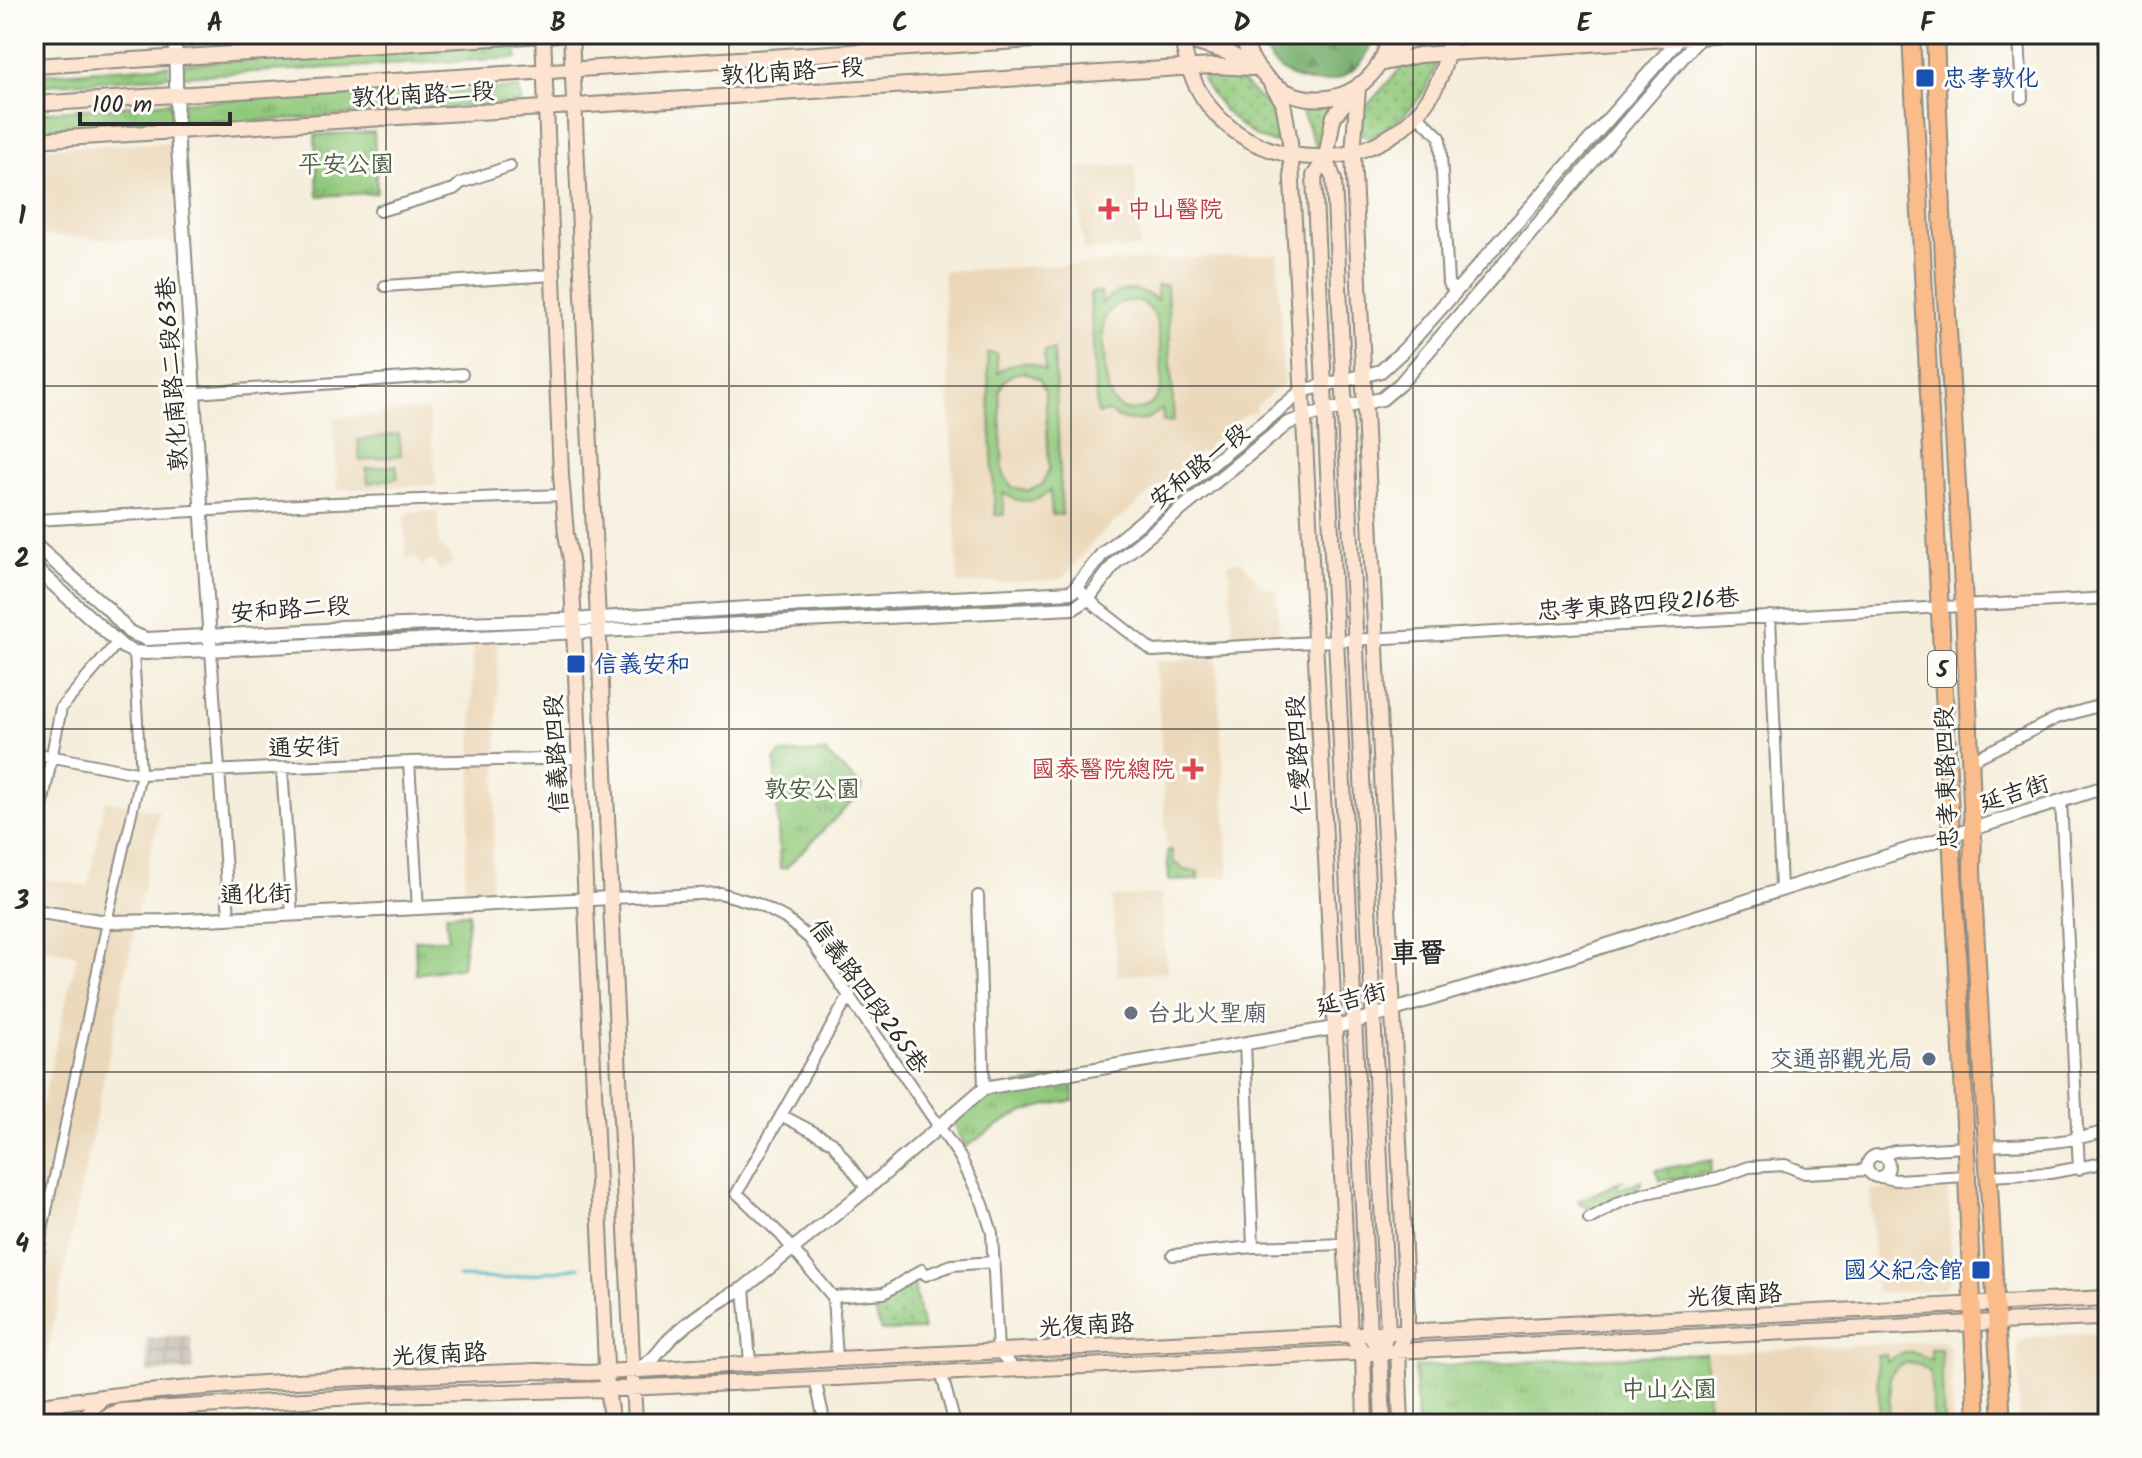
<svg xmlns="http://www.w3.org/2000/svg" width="2142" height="1458" font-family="Kalam,'LXGW WenKai TC',sans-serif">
	<defs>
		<pattern id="industrial-grid" width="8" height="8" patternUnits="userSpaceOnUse" patternTransform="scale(2)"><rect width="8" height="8" fill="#cbc3b8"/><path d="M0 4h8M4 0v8" fill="none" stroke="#aea89e"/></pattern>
		<pattern id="grass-dots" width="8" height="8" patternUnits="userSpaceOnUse" patternTransform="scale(2)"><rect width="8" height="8" fill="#91c97c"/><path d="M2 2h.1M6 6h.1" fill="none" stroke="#77a366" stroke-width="1.8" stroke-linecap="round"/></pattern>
		<pattern id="forest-firs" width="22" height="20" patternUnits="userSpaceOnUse" patternTransform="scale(2)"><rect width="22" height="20" fill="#74ad6c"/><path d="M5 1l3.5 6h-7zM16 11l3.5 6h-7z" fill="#5f8d59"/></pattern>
		<pattern id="park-tufts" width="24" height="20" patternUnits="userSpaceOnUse" patternTransform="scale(2)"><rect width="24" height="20" fill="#91c97c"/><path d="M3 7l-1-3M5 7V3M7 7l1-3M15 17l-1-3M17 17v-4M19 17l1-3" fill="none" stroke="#77a366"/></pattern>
	</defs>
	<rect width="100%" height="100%" fill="#fdfcf7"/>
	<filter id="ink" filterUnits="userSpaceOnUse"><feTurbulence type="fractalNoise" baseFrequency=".0125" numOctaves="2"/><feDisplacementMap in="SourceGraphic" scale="16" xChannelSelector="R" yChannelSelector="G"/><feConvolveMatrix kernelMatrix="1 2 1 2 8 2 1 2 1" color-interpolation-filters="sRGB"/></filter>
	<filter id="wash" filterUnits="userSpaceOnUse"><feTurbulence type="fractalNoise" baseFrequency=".006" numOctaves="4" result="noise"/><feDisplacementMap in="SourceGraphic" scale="32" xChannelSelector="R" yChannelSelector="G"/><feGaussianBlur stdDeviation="1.8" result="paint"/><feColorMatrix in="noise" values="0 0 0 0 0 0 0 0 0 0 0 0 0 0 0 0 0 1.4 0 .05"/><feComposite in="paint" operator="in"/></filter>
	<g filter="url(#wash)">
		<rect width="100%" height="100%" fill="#f6eedc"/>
		<!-- built -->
		<path fill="#ebd8ba" d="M 173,143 L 179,243 L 34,235 L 34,148 Z
			M 1135,164 L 1140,248 L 1083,251 L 1078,169 Z
			M 1277,254 L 1284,383 L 1256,406 L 1256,412 L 1245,414 L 1208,445 L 1208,452 L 1199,452 L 1097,537 L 1063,579 L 958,584 L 943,271 Z
			M 428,409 L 437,485 L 337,490 L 333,418 Z
			M 410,512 L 438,512 L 439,544 L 454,561 L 440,570 L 432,560 L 422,566 L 415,556 L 406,561 L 405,517 Z
			M 1240,561 L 1261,584 L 1277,590 L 1279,633 L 1233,636 L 1229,563 Z
			M 498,642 L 497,772 L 490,897 L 463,897 L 472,772 L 473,643 Z
			M 1217,658 L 1229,877 L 1169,881 L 1156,661 Z
			M 105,800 L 159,811 L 49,1345 L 45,1394 L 34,1401 L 34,1139 L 77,955 L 34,946 L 34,876 L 88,887 Z
			M 1161,894 L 1167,972 L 1117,975 L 1112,897 Z
			M 1948,1185 L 1952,1279 L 1943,1289 L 1876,1293 L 1870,1190 Z
			M 2100,1333 L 2108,1335 L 2108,1424 L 2019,1424 L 2018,1343 L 2030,1337 Z
			M 1944,1341 L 1950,1348 L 1953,1424 L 1709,1424 L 1705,1353 Z"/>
		<!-- industrial -->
		<path fill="url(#industrial-grid)" d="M 191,1336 L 193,1371 L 147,1373 L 146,1338 Z"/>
		<!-- grass -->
		<path fill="url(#grass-dots)" stroke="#5e7a54" stroke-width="2" d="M 1424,61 L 1436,64 C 1427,99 1400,122 1370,138 L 1363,136 L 1360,132 L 1363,110 L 1402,67 Z
			M 1215,75 L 1235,75 L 1276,115 L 1280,143 C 1249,143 1216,104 1202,79 Z
			M 1300,107 L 1327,108 L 1317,149 Z
			M 1172,850 L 1173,861 L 1184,870 L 1198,872 L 1199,880 L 1169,881 L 1167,851 Z
			M 1712,1160 L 1710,1173 L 1660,1181 L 1655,1170 Z
			M 1624,1180 L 1618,1184 L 1619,1189 L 1642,1181 L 1642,1185 L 1638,1189 L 1592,1209 L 1584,1207 L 1578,1201 Z
			M 913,1279 L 923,1330 L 881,1331 L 874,1307 L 895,1289 Z"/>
		<!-- forest -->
		<path fill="url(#forest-firs)" stroke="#506c4c" stroke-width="2" d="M 1258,34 L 1375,34 C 1359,99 1275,98 1258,34 Z"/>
		<!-- park -->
		<path fill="url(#park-tufts)" stroke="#5e7a54" stroke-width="2" d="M 516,43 L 517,58 L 182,76 L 182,64 Z
			M 168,65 L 168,76 L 34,86 L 34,75 Z
			M 519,88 L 521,103 L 183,126 L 180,102 Z
			M 170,102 L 173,126 L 34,133 L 34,113 Z
			M 374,132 L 377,193 L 318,196 L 315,135 Z
			M 825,752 L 862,787 L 862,791 L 786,868 L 780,868 L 775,762 L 779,754 Z
			M 469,913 L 462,967 L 416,974 L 415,940 L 448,939 L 446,914 Z
			M 1074,1075 L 1074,1101 C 1027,1105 1004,1120 966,1147 L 954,1124 L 986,1091 Z
			M 1705,1353 L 1709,1424 L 1417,1424 L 1415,1367 Z"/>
		<!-- pitch -->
		<path fill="#91c97c" stroke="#5e7a54" stroke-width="2" fill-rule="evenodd" d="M 1167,285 L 1174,421 L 1163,422 L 1162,409 C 1145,424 1126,425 1108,412 L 1097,414 L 1090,293 L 1101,292 L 1102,303 C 1119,287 1138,286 1157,300 L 1157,286 ZM 1127,301 C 1138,301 1147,303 1153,313 C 1160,323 1164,379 1160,392 C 1156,401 1148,409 1137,410 C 1105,415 1106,378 1104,356 C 1104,343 1100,326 1107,314 C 1112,307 1118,303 1127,301 Z
			M 1054,350 L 1062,515 L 1052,515 L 1050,491 C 1035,504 1019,504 1003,493 L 1004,515 L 995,515 L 987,353 L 996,353 L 998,373 C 1012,360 1029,359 1045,371 L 1044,351 ZM 1024,372 L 1039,379 L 1045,391 L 1049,469 L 1042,485 L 1028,491 L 1012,487 L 1003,473 L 999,394 C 1001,380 1010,373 1024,372 Z
			M 399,434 L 401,455 L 360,461 L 358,440 Z
			M 396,465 L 398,478 L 368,483 L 366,469 Z
			M 1931,1349 L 1941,1349 L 1944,1424 L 1934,1424 L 1930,1374 C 1917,1358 1901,1359 1890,1375 L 1889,1424 L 1880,1424 L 1877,1355 L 1886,1354 L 1887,1362 C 1901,1350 1916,1350 1931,1360 Z"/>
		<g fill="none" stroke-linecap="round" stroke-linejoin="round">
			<!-- stream -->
			<path stroke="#4db6cb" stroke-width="3" d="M 458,1277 L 502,1279 L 579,1267"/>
		</g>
	</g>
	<g filter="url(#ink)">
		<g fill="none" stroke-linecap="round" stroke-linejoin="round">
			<defs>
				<path id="pedestrian" d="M 34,1294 L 42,1235 L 107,922 L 141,774 L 134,652"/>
				<path id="minor" d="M 2019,34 L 2022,98
					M 2103,34 L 2107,92
					M 1416,114 L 1440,137 L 1448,283 L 1455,291
					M 380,211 L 454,189 L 461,183 L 510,166
					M 385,286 L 554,275
					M 195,393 L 462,374
					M 35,520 L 335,503 L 563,495
					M 1077,587 L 1098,608 L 1153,651 L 2108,598
					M 1770,616 L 1781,889
					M 211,650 L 229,917
					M 34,753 L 141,774 L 409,762 L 579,758
					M 1970,761 L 2057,718 L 2108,703
					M 409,762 L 418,909
					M 282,768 L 292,915
					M 2061,800 L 2079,1169
					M 34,847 L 61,708 L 118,642
					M 978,896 L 984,1088
					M 611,898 L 720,893 L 758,904 L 785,918 L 809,938 L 818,951 L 960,1157 L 983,1204 L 992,1233 L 998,1351 L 1015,1369
					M 1245,1043 L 1253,1247
					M 781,1115 L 832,1142 L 867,1189
					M 1987,1146 C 2028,1144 2069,1144 2108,1130
					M1867 1166a11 11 0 1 1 22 0a11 11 0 1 1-22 0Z
					M 1880,1156 L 1895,1151 L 1966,1147
					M 1988,1176 L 2050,1173 L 2108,1162
					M 1881,1177 L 1896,1180 L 1967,1176
					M 1589,1219 L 1620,1202 L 1646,1193 L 1716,1179 L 1749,1167 L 1785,1165 L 1805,1173 L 1868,1170
					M 1173,1255 L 1253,1247 L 1346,1244
					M 744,1288 L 750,1363
					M 833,1297 L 884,1293 L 922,1270 L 926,1275 L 952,1265 L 994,1262
					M 837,1359 L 833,1297 L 781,1235 L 737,1193 L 850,994
					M 941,1372 L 955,1424
					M 815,1379 L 825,1424"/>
				<path id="tertiary" d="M 175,34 L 177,131 L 210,642
					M 34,544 L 107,608 L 129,632 L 146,639 L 326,630 L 340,627 L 586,619 L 748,608 L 1072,592 L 1103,553 L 1302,391 L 1381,371 L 1404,350 L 1680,38
					M 34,567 L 123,647 L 134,652 L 146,653 L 1074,608 L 1088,599 L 1116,562 L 1288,423 L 1324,411 L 1382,399 L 1400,384 L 1700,37
					M 34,911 L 107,922 L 166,921 L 611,898
					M 639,1368 C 654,1362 659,1350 670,1339 C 691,1319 718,1301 744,1288 L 867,1189 L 984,1088 L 1334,1028 L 1557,961 L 2108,786"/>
				<path id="secondary" d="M 543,34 L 561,475 L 566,534 L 571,560 L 607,1389 L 612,1424
					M 571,34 L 635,1424
					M 1166,34 L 1227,52 L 1247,64
					M 1182,34 C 1198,198 1435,198 1450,34
					M 1242,34 C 1264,121 1375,119 1390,34
					M 1383,61 L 1403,44 L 1424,34
					M 1379,64 L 1419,55 L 1743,34
					M 34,66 L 559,34
					M 1271,84 L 1283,102 L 1290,142 L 1350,1334 L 1363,1352 L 1365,1424
					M 1360,84 L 1334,116 L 1332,124 L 1326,158 L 1334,180 L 1388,1332 L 1380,1351 L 1383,1424
					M 1358,89 L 1353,153 L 1407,1314 L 1407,1331 L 1398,1349 L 1401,1424
					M 34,104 L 1128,34
					M 34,140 L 1212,66 L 1252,68
					M 1326,158 L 1314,176 L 1369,1333 L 1373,1340
					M 34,1406 L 102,1397
					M 34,1410 L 71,1424
					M 80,1424 L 102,1397 C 246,1380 393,1377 538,1371 L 587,1373 L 837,1359 L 2108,1298
					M 101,1424 L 106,1417 L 120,1411 L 388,1395 L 607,1389 L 1974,1323 L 2100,1318 L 2108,1325"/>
				<path id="primary" d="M 1911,34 L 1962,1052 L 1977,1424
					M 1935,34 L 1944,262 L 1964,604 L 1973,830 L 1972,871 L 2002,1424"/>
			</defs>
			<!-- pedestrian casing -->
			<use href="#pedestrian" stroke="#908c84" stroke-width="12"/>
			<!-- minor casing -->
			<use href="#minor" stroke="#908c84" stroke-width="14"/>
			<!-- tertiary casing -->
			<use href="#tertiary" stroke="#908c84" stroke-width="16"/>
			<!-- secondary casing -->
			<use href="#secondary" stroke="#908c84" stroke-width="18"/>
			<!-- primary casing -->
			<use href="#primary" stroke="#908c84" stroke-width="20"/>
			<!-- pedestrian -->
			<use href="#pedestrian" stroke="#fff" stroke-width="8"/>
			<!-- minor -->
			<use href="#minor" stroke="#fff" stroke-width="10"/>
			<!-- tertiary -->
			<use href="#tertiary" stroke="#fff" stroke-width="12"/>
			<!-- secondary -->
			<use href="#secondary" stroke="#fde4d0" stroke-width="14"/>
			<!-- primary -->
			<use href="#primary" stroke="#f9bc8a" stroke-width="16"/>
		</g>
	</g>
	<!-- grid -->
	<path fill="none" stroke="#2b2b2b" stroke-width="2" stroke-opacity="0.55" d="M 386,34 L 386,1424M 729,34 L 729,1424M 1071,34 L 1071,1424M 1413,34 L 1413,1424M 1756,34 L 1756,1424M 34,386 L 2108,386M 34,729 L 2108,729M 34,1072 L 2108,1072"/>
	<!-- markers -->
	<g fill="#1a4fb4" stroke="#fdfcf7" stroke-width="3">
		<rect x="1915" y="68" width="20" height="20" rx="4"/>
		<rect x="566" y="654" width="20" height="20" rx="4"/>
		<rect x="1971" y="1260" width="20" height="20" rx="4"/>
	</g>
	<g fill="#e0444e" stroke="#fdfcf7" stroke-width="3">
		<path d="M1105 197h8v8h8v8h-8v8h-8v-8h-8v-8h8z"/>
		<path d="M1189 757h8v8h8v8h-8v8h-8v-8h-8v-8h8z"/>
	</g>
	<circle fill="#6b7280" stroke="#fdfcf7" stroke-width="3" cx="1131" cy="1013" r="8"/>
	<circle fill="#5c6f8a" stroke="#fdfcf7" stroke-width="3" cx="1929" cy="1059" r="8"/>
	<g text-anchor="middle" stroke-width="6" stroke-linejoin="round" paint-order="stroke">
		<!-- shield labels -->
		<rect fill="#fdfcf7" stroke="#6a6a68" stroke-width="2" x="1928" y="651" width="28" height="36" rx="6"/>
		<g font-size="22" font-weight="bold" fill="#2b2b2b">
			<text x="1942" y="677">5</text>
		</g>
		<!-- street labels -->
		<g font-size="24" fill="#2b2b2b" stroke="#fdfcf7">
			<text transform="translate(792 71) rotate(-4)" y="8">敦化南路一段</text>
			<text transform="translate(423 94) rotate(-3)" y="8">敦化南路二段</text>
			<text transform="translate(172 374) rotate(-94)" y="8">敦化南路二段63巷</text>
			<text transform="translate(1199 466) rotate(-39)" y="8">安和路一段</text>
			<text transform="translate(1638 604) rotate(-4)" y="8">忠孝東路四段216巷</text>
			<text transform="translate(290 609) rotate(-4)" y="8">安和路二段</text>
			<text transform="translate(304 747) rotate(-2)" y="8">通安街</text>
			<text transform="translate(556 754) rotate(-93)" y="8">信義路四段</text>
			<text transform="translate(1298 755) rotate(-93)" y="8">仁愛路四段</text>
			<text transform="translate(1946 778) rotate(-92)" y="8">忠孝東路四段</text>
			<text transform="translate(2014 793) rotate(-18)" y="8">延吉街</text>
			<text transform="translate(256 894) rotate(-2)" y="8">通化街</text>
			<text transform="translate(869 996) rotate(54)" y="8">信義路四段265巷</text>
			<text transform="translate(1351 999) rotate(-14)" y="8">延吉街</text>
			<text transform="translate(1734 1295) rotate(-3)" y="8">光復南路</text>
			<text transform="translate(1086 1325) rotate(-3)" y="8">光復南路</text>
			<text transform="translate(439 1354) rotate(-3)" y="8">光復南路</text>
		</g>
		<!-- transit labels -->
		<g font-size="24" fill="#164399" stroke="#fdfcf7" text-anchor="start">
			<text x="1943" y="86">忠孝敦化</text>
			<text x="594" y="672">信義安和</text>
			<text x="1963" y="1278" text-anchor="end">國父紀念館</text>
		</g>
		<!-- park labels -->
		<g font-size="24" fill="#4a5a43" stroke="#fdfcf7">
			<text x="346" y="172">平安公園</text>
			<text x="812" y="797">敦安公園</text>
			<text x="1669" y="1397">中山公園</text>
		</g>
		<!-- health labels -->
		<g font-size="24" fill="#be3a42" stroke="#fdfcf7" text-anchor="start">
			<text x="1127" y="217">中山醫院</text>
			<text x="1175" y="777" text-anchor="end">國泰醫院總院</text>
		</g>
		<!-- worship labels -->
		<g font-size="24" fill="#5b616d" stroke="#fdfcf7" text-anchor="start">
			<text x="1147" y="1021">台北火聖廟</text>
		</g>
		<!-- service labels -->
		<g font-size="24" fill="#4e5e75" stroke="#fdfcf7" text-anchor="end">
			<text x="1913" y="1067">交通部觀光局</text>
		</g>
		<!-- quarter labels -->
		<g font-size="28" font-weight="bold" fill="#2b2b2b" stroke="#fdfcf7">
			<text x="1418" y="962">車罾</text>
		</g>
	</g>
	<!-- margin -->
	<rect width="2142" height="1458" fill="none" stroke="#fdfcf7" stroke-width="88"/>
	<!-- scale -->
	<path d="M80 112v12h150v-12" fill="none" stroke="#2b2b2b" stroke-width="4"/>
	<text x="92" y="112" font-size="24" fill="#2b2b2b" stroke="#fdfcf7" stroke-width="6" paint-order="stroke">100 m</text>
	<rect x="44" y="44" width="2054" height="1370" fill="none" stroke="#2b2b2b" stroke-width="3"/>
	<g font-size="26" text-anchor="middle" font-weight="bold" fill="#2b2b2b">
		<text x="215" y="31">A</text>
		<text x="558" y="31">B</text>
		<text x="900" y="31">C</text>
		<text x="1242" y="31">D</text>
		<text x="1584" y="31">E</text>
		<text x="1927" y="31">F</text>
		<text x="22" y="224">1</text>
		<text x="22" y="567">2</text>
		<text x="22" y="909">3</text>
		<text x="22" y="1252">4</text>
	</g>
</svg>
